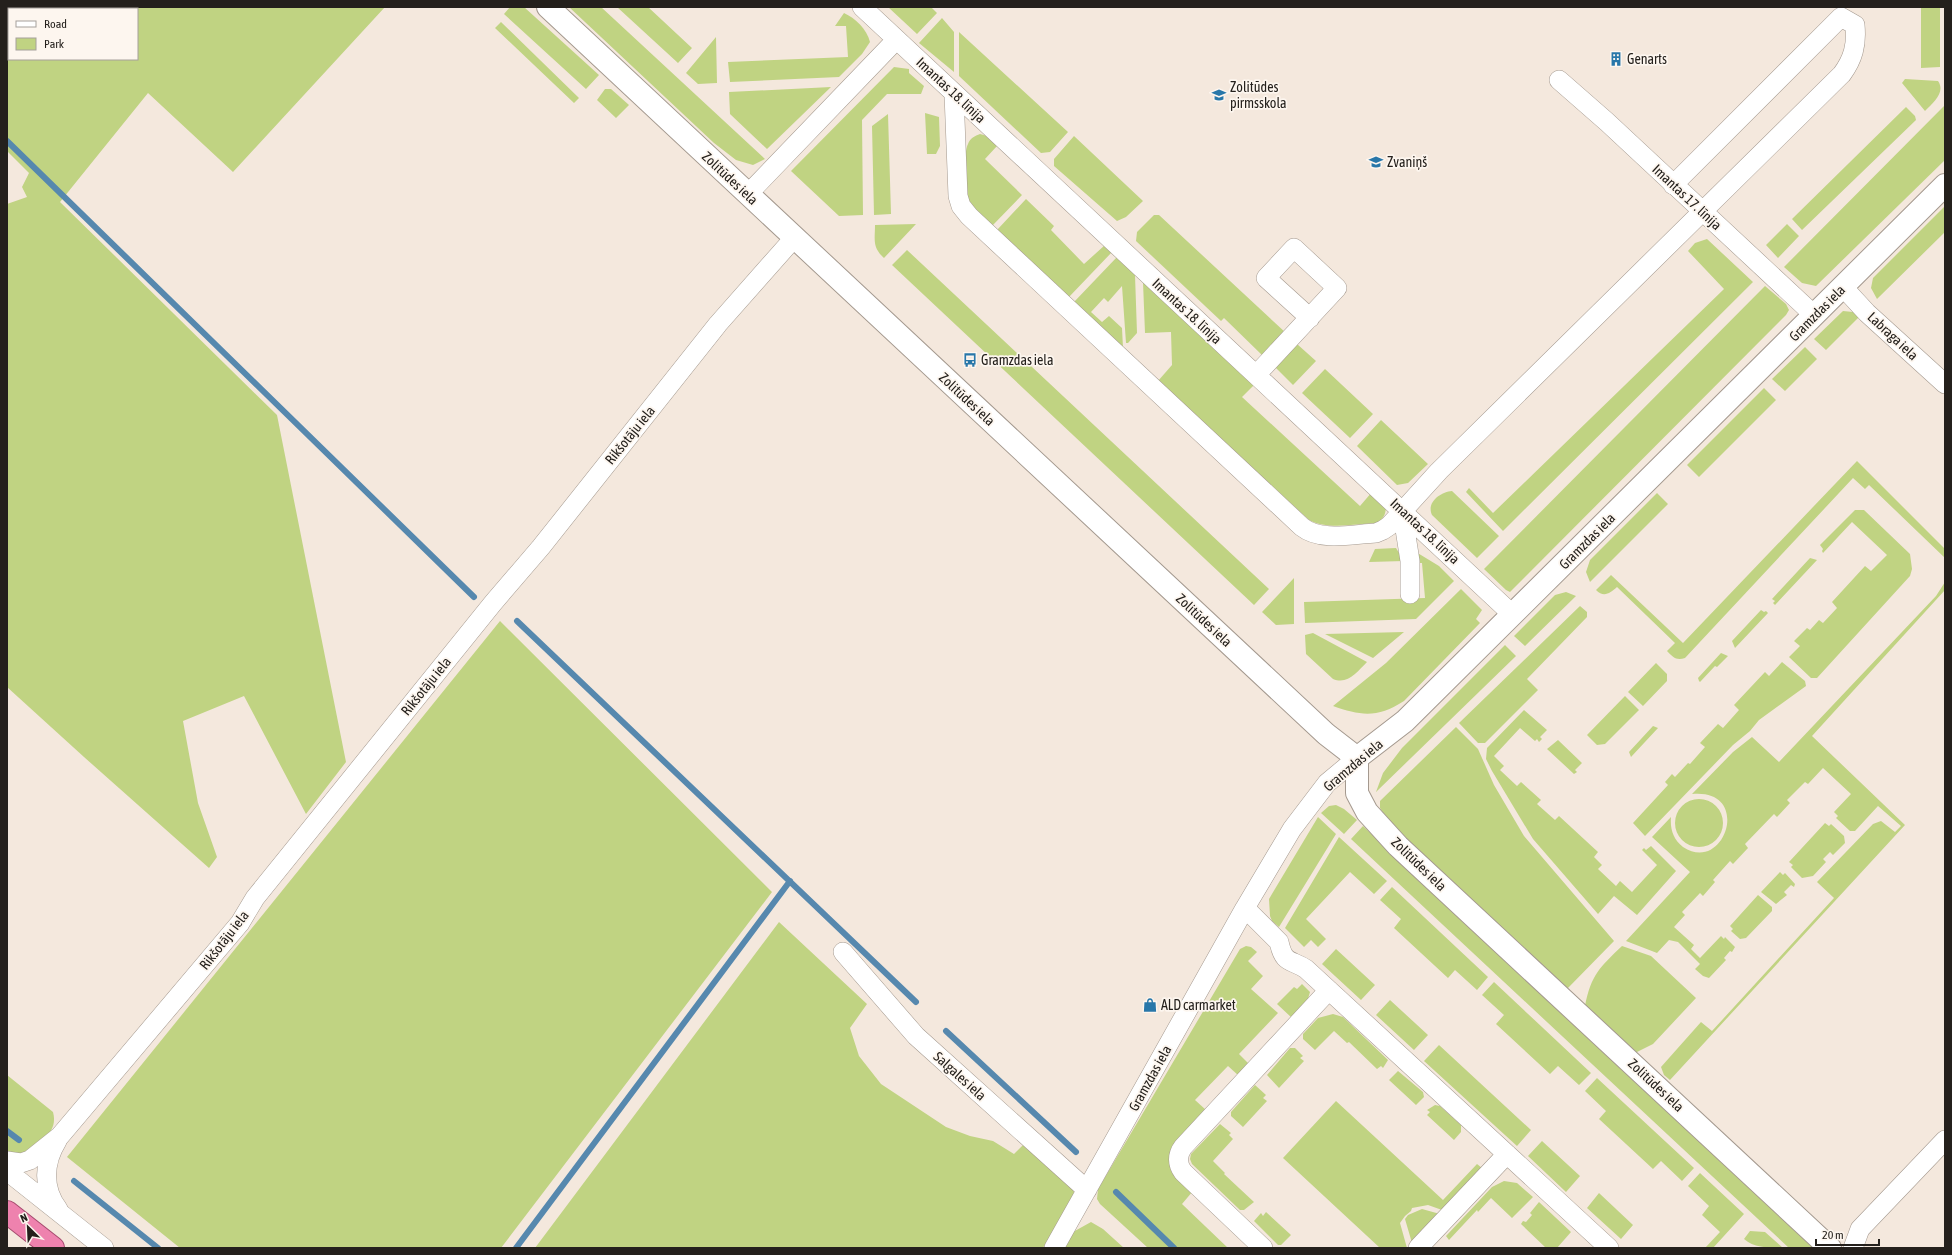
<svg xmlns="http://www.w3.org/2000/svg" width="1952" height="1255" font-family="'Asap Condensed',sans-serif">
	<rect width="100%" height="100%" fill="#f4e8dd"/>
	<!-- green -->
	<path fill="#c0d382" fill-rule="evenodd" d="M 7,7 L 385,7 L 233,172 L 148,93 L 60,202 L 277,415 L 346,762 L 306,814 L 244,696 L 183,721 L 198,803 L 217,857 L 209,868 L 84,757 L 7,687 L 7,204 L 27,197 L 22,187 L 29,173 L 7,151 ZM 9,9 L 137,9 L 137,59 L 9,59 Z
		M 510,7 L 524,7 L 599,75 L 586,89 L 504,14 Z
		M 569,7 L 601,7 L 765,159 L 753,165 L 736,160 L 714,143 Z
		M 617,7 L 648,7 L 692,48 L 678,63 Z
		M 888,7 L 931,7 L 937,13 L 917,34 Z
		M 1921,7 L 1940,7 L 1940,67 L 1921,68 Z
		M 844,13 C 855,18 867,29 870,42 L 862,54 L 839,77 L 730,82 L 728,62 L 848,57 L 846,26 L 835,26 Z
		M 942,18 L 954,32 L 954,72 L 919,43 Z
		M 501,22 L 579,98 L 574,103 L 495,28 Z
		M 959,32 L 1068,132 L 1050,152 L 1041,153 L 959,76 Z
		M 716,37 L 717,83 L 698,84 L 686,73 Z
		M 894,67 L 909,69 L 909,73 L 924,86 L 921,94 L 887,94 L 862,120 L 863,215 L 839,216 L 791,171 Z
		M 1905,79 L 1938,81 C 1946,92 1933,103 1925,111 L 1902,83 Z
		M 831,87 L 767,149 L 730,114 L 729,92 Z
		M 605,89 L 611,89 L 629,105 L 616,118 L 597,100 Z
		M 1945,105 L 1945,160 L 1816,286 L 1802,283 L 1784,267 Z
		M 1906,107 L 1915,116 L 1916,120 L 1802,230 L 1792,219 Z
		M 925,113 L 939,117 L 940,146 L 936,154 L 927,154 Z
		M 888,114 L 891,214 L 874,215 L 872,126 Z
		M 980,134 L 987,136 L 997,146 L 985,159 L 1022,195 L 992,226 C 985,219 975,212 970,203 C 964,193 963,154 968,144 C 970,138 975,136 980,134 Z
		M 1074,136 L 1143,201 L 1126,217 L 1117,221 L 1054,166 L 1054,159 Z
		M 1026,199 L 1054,226 L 1051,230 L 1084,264 L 1105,245 L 1112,252 L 1069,297 L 997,230 Z
		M 1945,206 L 1945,232 L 1877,299 L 1871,288 L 1873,278 Z
		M 1154,215 L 1159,215 L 1286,333 L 1263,356 L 1224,318 L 1221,321 L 1136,241 L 1137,232 Z
		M 916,224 L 884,258 C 872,247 875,240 875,225 Z
		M 1787,224 L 1799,236 L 1778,258 L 1766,245 Z
		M 1707,239 L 1753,282 L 1503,531 L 1466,492 L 1469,488 L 1493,513 L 1724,289 L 1688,251 L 1695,243 Z
		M 907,250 L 1269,589 L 1254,605 L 892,265 Z
		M 1117,257 L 1135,275 L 1137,333 L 1128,343 L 1126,343 L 1122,286 L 1108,302 L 1104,298 L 1091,312 L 1102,322 L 1109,316 L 1122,328 L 1123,348 L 1074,302 Z
		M 1143,282 L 1254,385 L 1242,397 L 1360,506 L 1372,492 L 1386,505 C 1386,514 1384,519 1376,523 C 1355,524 1327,530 1309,520 L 1158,381 L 1172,365 L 1171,332 L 1145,333 Z
		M 1765,286 L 1786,304 L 1789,310 L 1786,315 L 1510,592 L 1506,590 L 1484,569 Z
		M 1843,311 L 1853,312 L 1859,317 L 1826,350 L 1814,339 Z
		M 1297,344 L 1316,361 L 1293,385 L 1275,367 Z
		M 1805,347 L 1817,359 L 1785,391 L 1772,379 Z
		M 1325,369 L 1373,414 L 1350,438 L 1302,393 Z
		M 1764,388 L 1776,400 L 1699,477 L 1687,465 Z
		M 1381,420 L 1428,464 L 1408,483 L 1397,485 L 1357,446 Z
		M 1857,461 L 1945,549 L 1945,558 L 1869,485 L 1865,489 L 1853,478 L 1685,658 C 1676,661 1673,657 1667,651 L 1675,643 L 1617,587 C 1610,593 1604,598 1596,590 L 1611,575 L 1683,643 Z
		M 1452,491 L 1499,536 L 1477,558 L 1432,515 C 1426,502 1441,492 1452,491 Z
		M 1657,493 L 1668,504 L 1590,582 L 1586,572 L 1590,560 Z
		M 1855,510 L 1864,510 L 1910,554 L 1912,569 L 1910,576 L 1817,678 L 1811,678 L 1789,657 L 1800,646 L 1794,641 L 1807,628 L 1810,630 L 1819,620 L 1823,623 L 1837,608 L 1832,602 L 1865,566 L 1871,571 L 1887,555 L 1852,522 L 1823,553 L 1822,551 L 1823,549 L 1820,545 Z
		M 1396,548 L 1404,561 L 1369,562 L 1375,549 Z
		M 1416,552 L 1439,566 L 1454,581 L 1416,619 L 1305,623 L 1304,602 L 1425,598 L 1422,563 L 1418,563 Z
		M 1810,558 L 1817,560 L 1775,605 L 1773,603 L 1775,601 L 1772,599 Z
		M 1294,578 L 1294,624 L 1276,625 L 1262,612 Z
		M 1945,582 L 1945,590 L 1812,736 L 1905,825 L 1670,1080 L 1664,1075 L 1661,1067 L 1701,1022 L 1712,1031 L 1834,898 L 1817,882 L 1873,824 L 1881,821 L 1895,832 L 1901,826 L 1878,806 L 1855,831 L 1850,831 L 1836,818 L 1838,816 L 1834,812 L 1851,794 L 1823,768 L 1808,784 L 1805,782 L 1787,800 L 1790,803 L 1777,817 L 1774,814 L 1745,844 L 1748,848 L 1733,864 L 1730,861 L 1713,880 L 1715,882 L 1703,896 L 1700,893 L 1682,912 L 1685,915 L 1674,927 L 1694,945 L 1691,949 L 1700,958 L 1721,936 L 1724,939 L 1725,937 L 1735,947 L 1732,952 L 1730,951 L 1724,958 L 1726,960 L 1709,978 L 1703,976 L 1695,969 L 1700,964 L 1678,942 L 1669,940 L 1657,953 L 1626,941 L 1690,872 L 1652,837 L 1671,817 C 1670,829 1673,839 1683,847 C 1725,875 1753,788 1692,794 L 1733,752 L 1752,737 L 1779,762 L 1936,596 Z
		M 1461,589 L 1482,610 L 1476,619 L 1480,623 L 1404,701 C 1378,718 1361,716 1333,706 L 1386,663 Z
		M 1566,592 L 1576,596 L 1525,646 L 1514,636 L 1555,595 Z
		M 1580,606 L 1587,612 L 1587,617 L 1527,679 L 1538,690 L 1485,743 L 1478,743 L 1459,723 Z
		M 1761,610 L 1764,612 L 1766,611 L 1768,613 L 1735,648 L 1732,641 Z
		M 500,621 L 772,892 L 501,1248 L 180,1248 L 67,1157 Z
		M 1404,632 L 1373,658 L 1325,634 Z
		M 1313,633 L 1367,662 C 1357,672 1348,685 1333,679 L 1306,654 L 1305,635 Z
		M 1505,645 L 1516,656 L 1376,792 L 1383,773 L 1402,748 Z
		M 1721,653 L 1728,656 L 1717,667 L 1715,666 L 1700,682 L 1699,681 L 1698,678 Z
		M 1782,662 L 1805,681 L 1806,686 L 1759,720 L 1750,731 L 1733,745 L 1645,836 L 1633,823 L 1668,785 L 1665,782 L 1672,774 L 1675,777 L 1688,763 L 1690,764 L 1705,747 L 1700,743 L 1718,724 L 1723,728 L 1739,710 L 1734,705 L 1765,672 L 1769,676 Z
		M 1656,663 L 1667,674 L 1667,681 L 1643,706 L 1628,692 Z
		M 1625,696 L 1639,710 L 1605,744 L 1597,745 L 1587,735 Z
		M 1524,710 L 1547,730 L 1540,737 L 1542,739 L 1539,742 L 1537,739 L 1535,741 L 1520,728 L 1494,756 L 1504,766 L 1500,770 L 1517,786 L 1521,782 L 1541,800 L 1537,804 L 1555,820 L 1559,816 L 1598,852 L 1594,857 L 1602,865 L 1598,869 L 1616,886 L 1620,881 L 1632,892 L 1657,865 L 1642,850 L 1644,848 L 1646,850 L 1651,846 L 1676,871 L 1637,915 L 1614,896 L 1598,914 L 1533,839 L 1492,771 L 1486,759 L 1487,748 Z
		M 1653,726 L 1658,728 L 1631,757 L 1629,752 Z
		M 1456,727 L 1478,749 L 1494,785 L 1524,836 L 1614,941 L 1567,989 L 1397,835 L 1380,808 L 1380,801 Z
		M 1558,740 L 1582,763 L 1575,770 L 1577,772 L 1574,774 L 1547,749 Z
		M1675 823a24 24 0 1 1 48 0a24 24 0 1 1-48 0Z
		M 1336,805 L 1344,809 L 1357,820 L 1344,834 L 1321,813 L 1329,806 Z
		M 1318,817 L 1336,834 L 1279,927 L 1272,921 L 1270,916 L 1269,899 Z
		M 1825,823 L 1829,826 L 1831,824 L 1844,836 L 1845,843 L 1833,855 L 1830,852 L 1823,859 L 1826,862 L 1813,876 L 1802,878 L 1791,867 L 1793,865 L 1789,862 Z
		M 1363,826 L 1809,1238 L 1813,1248 L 1789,1248 L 1351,839 Z
		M 1339,837 L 1387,881 L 1374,894 L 1350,872 L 1306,919 L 1326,939 L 1318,947 L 1311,940 L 1304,947 L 1285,928 Z
		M 1780,872 L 1783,875 L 1785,873 L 1795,884 L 1794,887 L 1791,885 L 1784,892 L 1787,895 L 1776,904 L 1761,892 Z
		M 1392,887 L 1488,977 L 1477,990 L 1455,970 L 1448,978 L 1394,928 L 1401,919 L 1380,900 Z
		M 1758,895 L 1772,907 L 1772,911 L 1746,938 L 1740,939 L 1731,931 L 1733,929 L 1730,926 Z
		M 779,922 L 867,1004 L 850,1028 L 859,1056 L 881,1084 L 946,1127 L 970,1136 L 993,1141 L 1014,1154 L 1023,1145 L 1072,1186 L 1074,1192 L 1073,1197 L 1043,1248 L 535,1248 Z
		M 1246,946 L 1251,947 L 1257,952 L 1248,961 L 1263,976 L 1251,989 L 1278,1013 L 1239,1054 L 1250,1065 L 1239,1076 L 1228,1066 L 1195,1100 L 1206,1110 L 1175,1144 L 1193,1191 L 1182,1204 L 1228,1248 L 1148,1248 L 1100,1204 L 1097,1199 L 1098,1189 L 1240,949 Z
		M 1622,946 L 1651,956 L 1696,998 L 1653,1044 L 1635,1053 L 1585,1006 C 1591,975 1600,967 1622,946 Z
		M 1336,949 L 1375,985 L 1361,1000 L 1322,964 Z
		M 1494,982 L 1591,1073 L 1579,1085 L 1558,1066 L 1550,1074 L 1496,1024 L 1504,1015 L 1482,995 Z
		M 1302,984 L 1310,992 L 1307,1002 L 1292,1018 L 1277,1004 L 1294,987 L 1297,989 Z
		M 1390,1000 L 1428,1035 L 1414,1050 L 1376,1015 Z
		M 1333,1014 L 1343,1017 L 1388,1060 L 1383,1068 L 1381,1066 L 1377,1069 L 1349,1042 L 1347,1043 L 1334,1031 L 1315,1050 L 1303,1039 L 1303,1034 L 1318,1018 Z
		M 1439,1045 L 1531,1130 L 1517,1146 L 1424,1061 Z
		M 1290,1048 L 1295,1048 L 1303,1056 L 1300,1058 L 1304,1061 L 1279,1088 L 1267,1075 Z
		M 1398,1071 L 1423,1092 L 1424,1097 L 1416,1105 L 1389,1080 Z
		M 7,1075 L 53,1112 C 59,1133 38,1144 24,1155 L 7,1151 Z
		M 1597,1078 L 1694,1168 L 1682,1181 L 1661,1161 L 1653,1169 L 1599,1119 L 1606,1111 L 1585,1091 Z
		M 1255,1085 L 1266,1095 L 1263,1098 L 1267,1101 L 1243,1127 L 1231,1116 L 1231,1112 Z
		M 1336,1101 L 1443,1200 L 1477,1164 L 1482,1168 L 1442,1210 L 1428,1205 L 1412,1208 L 1411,1211 L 1405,1216 L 1400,1223 L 1407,1248 L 1380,1248 L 1283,1158 Z
		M 1435,1105 L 1440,1106 L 1461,1125 L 1461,1132 L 1454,1140 L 1427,1115 L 1430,1112 L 1427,1110 Z
		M 1220,1124 L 1231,1133 L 1229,1135 L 1233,1139 L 1213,1161 L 1225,1173 L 1224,1174 L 1254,1202 L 1244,1210 L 1240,1210 L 1192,1164 L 1190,1159 L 1191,1154 Z
		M 1542,1141 L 1580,1176 L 1566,1192 L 1528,1156 Z
		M 1700,1173 L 1744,1214 L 1713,1248 L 1705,1248 L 1720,1232 L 1702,1215 L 1709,1206 L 1688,1186 Z
		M 1504,1181 L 1517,1183 L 1533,1197 L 1512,1218 L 1491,1198 L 1478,1212 L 1477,1210 L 1449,1240 L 1446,1236 L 1492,1187 Z
		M 1599,1193 L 1633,1225 L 1621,1239 L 1587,1208 Z
		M 1539,1202 L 1571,1232 L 1557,1248 L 1546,1248 L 1521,1224 L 1523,1221 L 1526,1222 L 1532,1215 L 1530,1213 Z
		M 1422,1209 L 1440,1214 L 1412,1243 L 1405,1219 L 1408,1215 Z
		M 1266,1212 L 1291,1235 L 1281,1245 L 1278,1245 L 1254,1221 L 1261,1213 L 1263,1216 Z
		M 1091,1222 L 1103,1229 L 1124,1248 L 1064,1248 L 1073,1232 Z
		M 1750,1231 L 1765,1232 L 1783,1248 C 1769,1248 1754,1248 1744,1239 Z"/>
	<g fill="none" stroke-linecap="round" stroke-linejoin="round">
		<!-- stream -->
		<path stroke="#5688ae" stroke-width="6" d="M 7,141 L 474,597
			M 517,621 L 916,1002
			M 946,1031 L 1076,1152
			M 7,1131 L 19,1140
			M 74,1181 L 158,1248
			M 1116,1192 L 1174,1248
			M 516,1248 L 790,881"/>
		<defs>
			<path id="minor" d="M 862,7 L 1513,615
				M 1559,80 L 1607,122 L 1814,315
				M 954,94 L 958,196 L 961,206 L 969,216 L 1302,527 C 1321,542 1353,534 1376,533 L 1383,530 L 1389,526 L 1439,471 L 1842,74 C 1853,59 1857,45 1855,25 L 1841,17 L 1673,185
				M 748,194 L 896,40
				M 1843,287 L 1867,313 L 1945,384
				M 1256,375 C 1283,346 1310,317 1337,288 L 1294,248 L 1266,278 L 1310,318
				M 1402,510 L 1410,561 L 1410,594
				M 1245,908 L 1279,942
				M 1279,942 C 1284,965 1291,959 1306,969 L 1609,1248
				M 843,952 L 916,1036 L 1087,1190
				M 57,1141 C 44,1162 42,1188 58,1209
				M 7,1161 L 21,1163 L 30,1160 L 60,1136 L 240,923 L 255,898 L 493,603 L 541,547 L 718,324 L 794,238
				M 7,1171 L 104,1248
				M 1054,1248 L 1245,908 L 1292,829 L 1327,783 L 1357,758
				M 1263,1248 L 1183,1172 C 1177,1164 1177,1155 1183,1147 L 1329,990
				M 1418,1248 L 1507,1154
				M 1853,1248 L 1860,1229 L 1945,1140"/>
			<path id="tertiary" d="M 548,7 L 1326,734 L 1357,758
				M 1357,758 L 1405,721 L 1945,185
				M 1357,758 L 1357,793 L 1367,812 L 1398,846 L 1830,1248"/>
			<path id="trunk" d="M 7,1212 L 53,1248"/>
		</defs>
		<!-- minor casing -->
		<use href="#minor" stroke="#a4998f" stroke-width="20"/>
		<!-- tertiary casing -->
		<use href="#tertiary" stroke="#a4998f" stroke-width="24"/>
		<!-- trunk casing -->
		<use href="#trunk" stroke="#a54b6e" stroke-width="24"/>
		<!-- minor -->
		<use href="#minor" stroke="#fff" stroke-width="19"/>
		<!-- tertiary -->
		<use href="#tertiary" stroke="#fff" stroke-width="22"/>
		<!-- trunk -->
		<use href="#trunk" stroke="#ee82ae" stroke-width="22"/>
	</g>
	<!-- icons -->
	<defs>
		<symbol id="building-bare" viewBox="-9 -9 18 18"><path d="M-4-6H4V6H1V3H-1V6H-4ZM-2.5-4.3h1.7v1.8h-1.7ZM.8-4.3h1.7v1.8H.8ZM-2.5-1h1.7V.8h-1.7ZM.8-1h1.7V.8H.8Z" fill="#2877a9" stroke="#fdf6ef" stroke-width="2.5" paint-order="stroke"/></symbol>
		<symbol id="school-bare" viewBox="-9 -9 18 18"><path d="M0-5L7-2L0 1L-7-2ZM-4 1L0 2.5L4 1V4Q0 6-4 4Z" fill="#2877a9" stroke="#fdf6ef" stroke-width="2.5" paint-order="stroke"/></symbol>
		<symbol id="bus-bare" viewBox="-9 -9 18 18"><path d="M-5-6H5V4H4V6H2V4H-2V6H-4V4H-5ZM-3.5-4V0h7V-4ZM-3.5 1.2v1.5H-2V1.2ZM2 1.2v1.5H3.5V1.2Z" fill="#2877a9" stroke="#fdf6ef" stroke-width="2.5" paint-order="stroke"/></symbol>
		<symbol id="shop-bare" viewBox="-9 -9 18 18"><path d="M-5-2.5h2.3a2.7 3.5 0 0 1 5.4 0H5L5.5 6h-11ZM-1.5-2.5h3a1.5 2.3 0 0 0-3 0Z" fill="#2877a9" stroke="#fdf6ef" stroke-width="2.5" paint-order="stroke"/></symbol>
	</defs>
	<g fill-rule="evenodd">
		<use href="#building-bare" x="1606" y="49" width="20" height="20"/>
		<use href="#school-bare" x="1209" y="85" width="20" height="20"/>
		<use href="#school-bare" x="1366" y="152" width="20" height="20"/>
		<use href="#bus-bare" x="960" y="350" width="20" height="20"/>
		<use href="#shop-bare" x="1140" y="995" width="20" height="20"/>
	</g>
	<g text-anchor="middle" stroke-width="3.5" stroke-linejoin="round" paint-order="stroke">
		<!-- poi labels -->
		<g font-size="14" fill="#24201c" stroke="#fdf6ef" text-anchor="start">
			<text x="1627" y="64">Genarts</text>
			<text x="1230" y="92">Zolitūdes<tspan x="1230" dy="16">pirmsskola</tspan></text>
			<text x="1387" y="167">Zvaniņš</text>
			<text x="981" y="365">Gramzdas iela</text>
			<text x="1161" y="1010">ALD carmarket</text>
		</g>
		<!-- street labels -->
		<g font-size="14" fill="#24201c" stroke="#fdf6ef">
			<text transform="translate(951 90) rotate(43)" y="5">Imantas 18. līnija</text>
			<text transform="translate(730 178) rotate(43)" y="5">Zolitūdes iela</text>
			<text transform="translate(1687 197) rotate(43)" y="5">Imantas 17. līnija</text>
			<text transform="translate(1187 311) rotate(43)" y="5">Imantas 18. līnija</text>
			<text transform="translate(1817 313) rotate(-45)" y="5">Gramzdas iela</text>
			<text transform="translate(1893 336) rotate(43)" y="5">Labraga iela</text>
			<text transform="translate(967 399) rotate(43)" y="5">Zolitūdes iela</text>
			<text transform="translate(630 435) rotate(-51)" y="5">Rikšotāju iela</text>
			<text transform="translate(1425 531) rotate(43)" y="5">Imantas 18. līnija</text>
			<text transform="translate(1587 541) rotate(-45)" y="5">Gramzdas iela</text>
			<text transform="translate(1204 620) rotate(43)" y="5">Zolitūdes iela</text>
			<text transform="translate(426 686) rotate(-51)" y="5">Rikšotāju iela</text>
			<text transform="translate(1353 765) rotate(-40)" y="5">Gramzdas iela</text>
			<text transform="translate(1419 864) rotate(44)" y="5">Zolitūdes iela</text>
			<text transform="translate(224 940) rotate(-52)" y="5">Rikšotāju iela</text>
			<text transform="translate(960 1076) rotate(42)" y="5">Salgales iela</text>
			<text transform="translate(1150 1078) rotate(-61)" y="5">Gramzdas iela</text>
			<text transform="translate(1656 1085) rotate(43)" y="5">Zolitūdes iela</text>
		</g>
	</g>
	<!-- border -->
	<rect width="1952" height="1255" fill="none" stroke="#24201c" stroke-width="16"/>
	<!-- legend -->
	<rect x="8" y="8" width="130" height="52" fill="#fdf6ef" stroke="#a6a09b"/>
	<rect x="16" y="21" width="20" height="6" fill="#ffffff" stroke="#a6a09b"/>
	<text x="44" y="28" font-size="12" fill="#24201c">Road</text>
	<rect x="16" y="38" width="20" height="12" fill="#c0d382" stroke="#a6a09b"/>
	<text x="44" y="48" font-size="12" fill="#24201c">Park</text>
	<!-- north arrow -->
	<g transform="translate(28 1227) rotate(336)" stroke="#fdf6ef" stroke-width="3" paint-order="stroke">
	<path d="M0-3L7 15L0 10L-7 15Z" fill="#24201c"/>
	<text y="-6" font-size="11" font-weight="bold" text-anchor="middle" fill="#24201c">N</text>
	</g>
	<!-- scale -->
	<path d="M1816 1239v6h63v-6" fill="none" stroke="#24201c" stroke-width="2"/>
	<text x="1822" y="1239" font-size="12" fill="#24201c" stroke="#fdf6ef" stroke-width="3" paint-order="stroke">20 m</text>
</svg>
